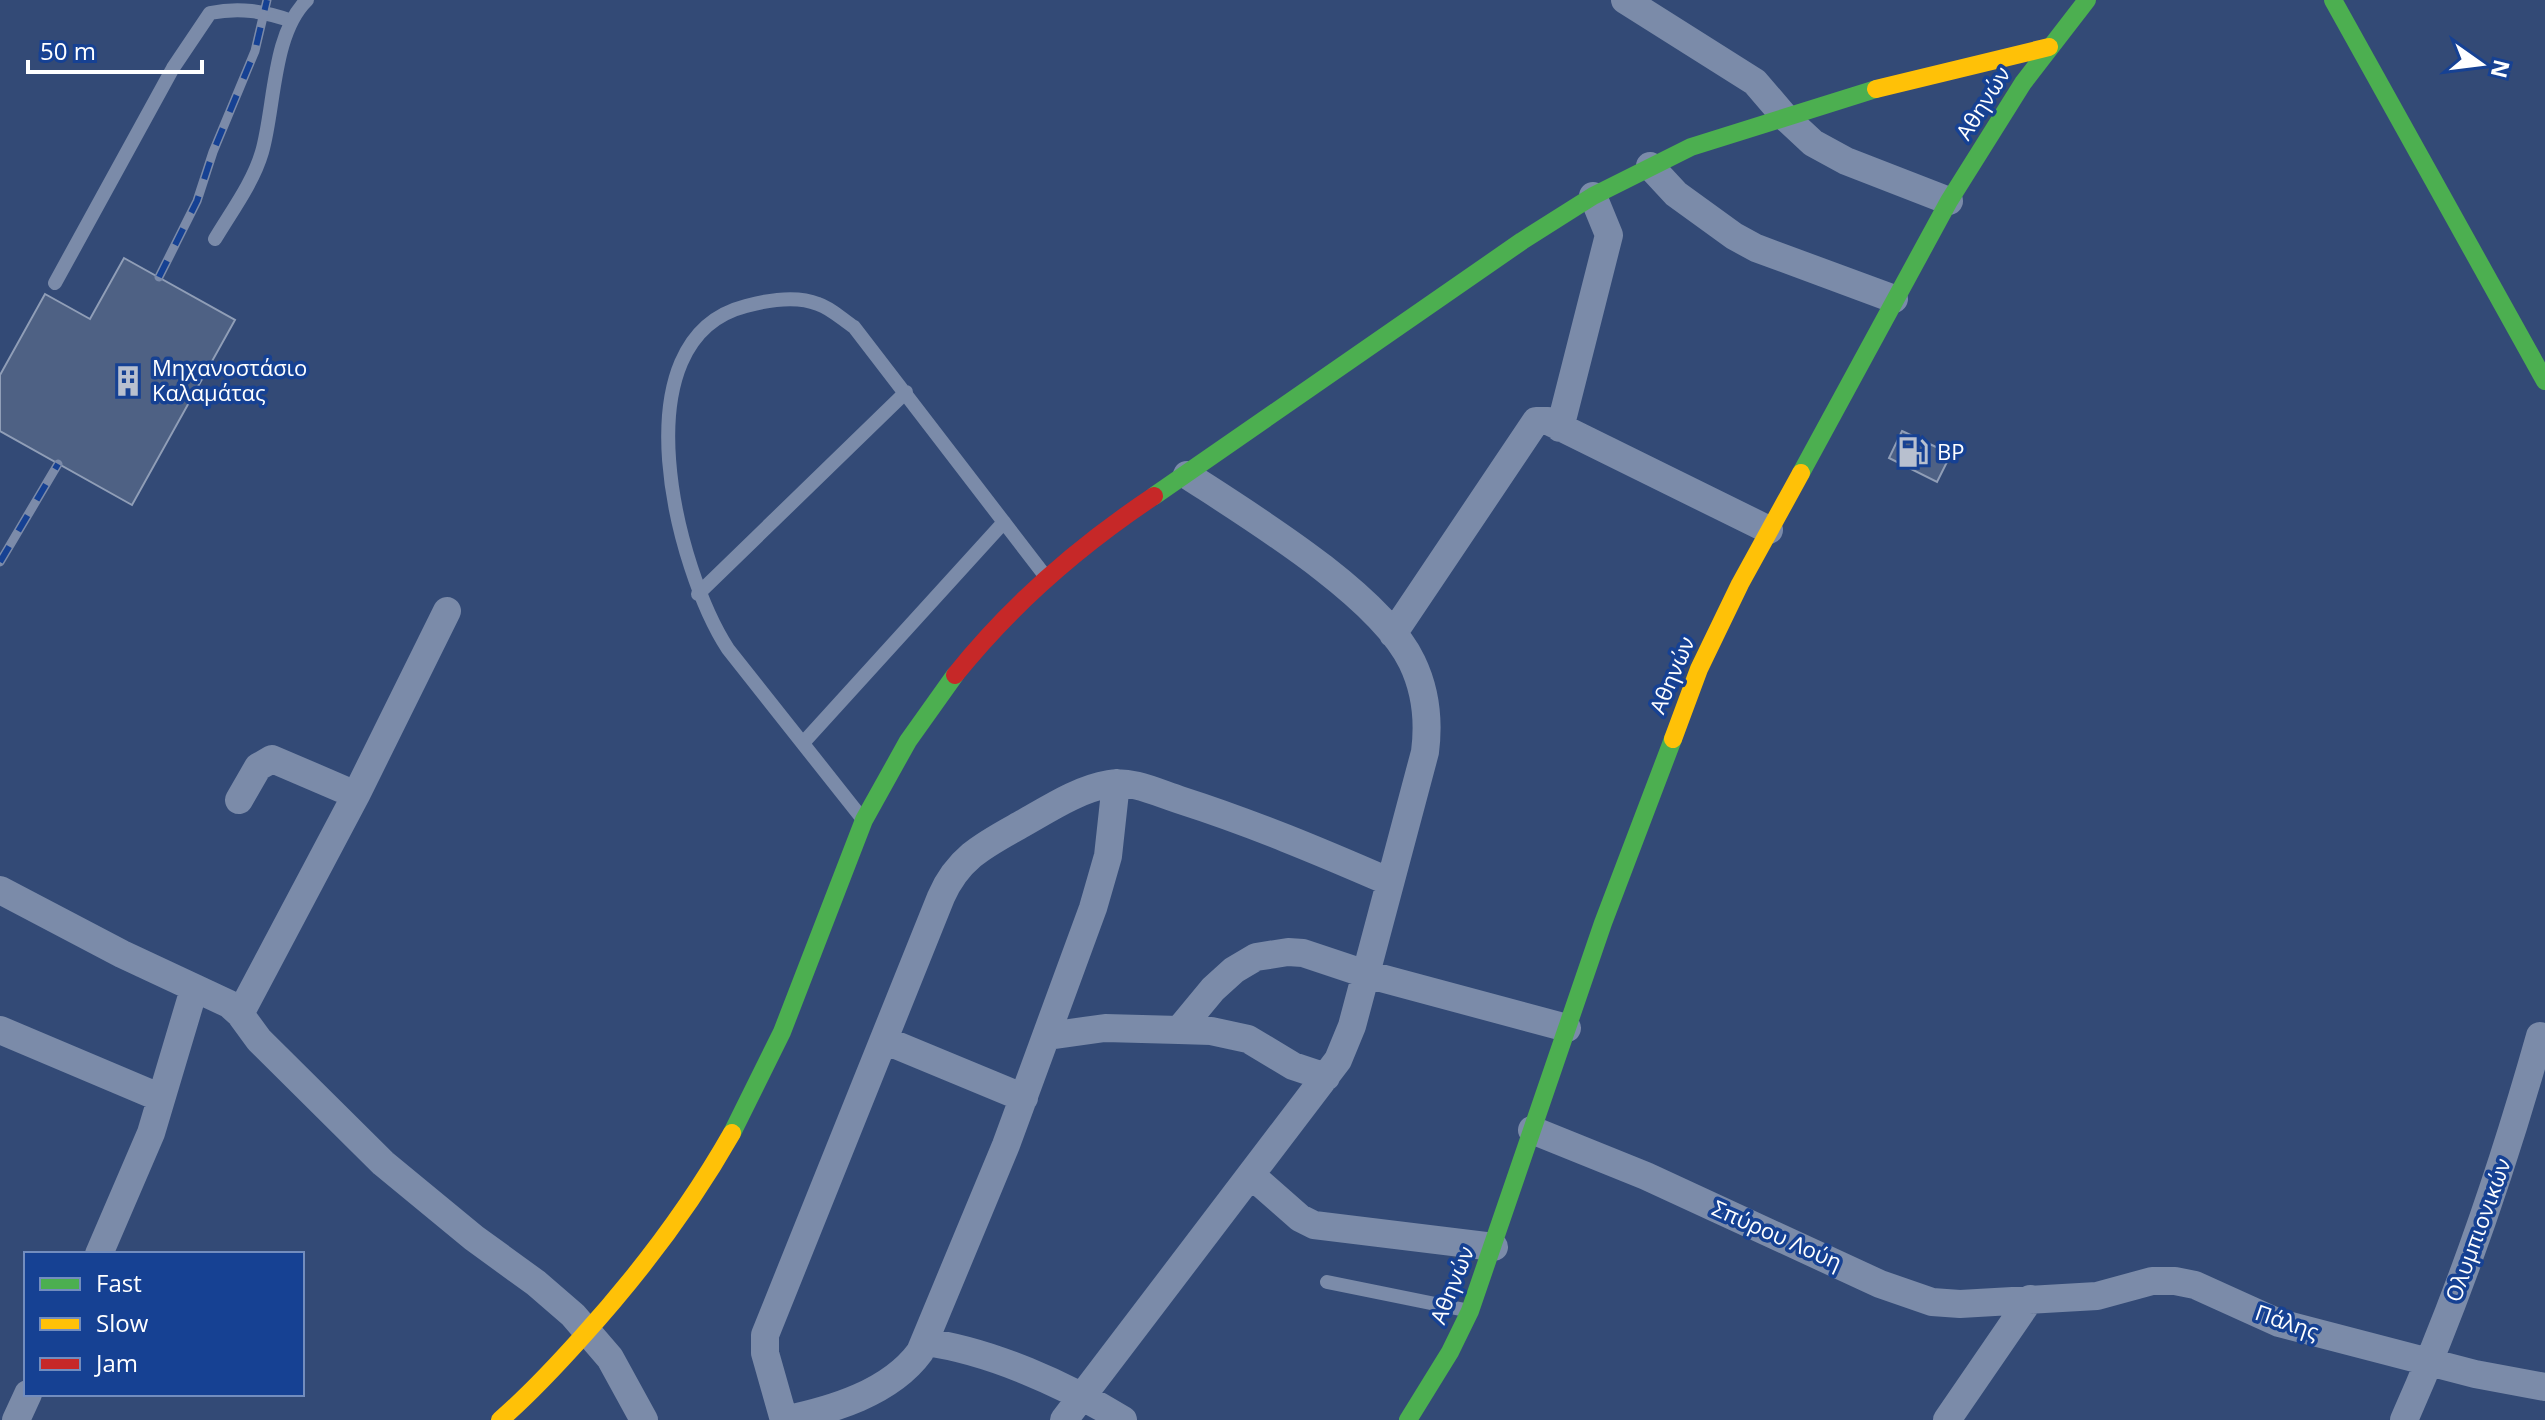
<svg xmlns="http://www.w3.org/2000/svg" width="2545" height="1420" font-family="'Open Sans',sans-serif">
	<rect width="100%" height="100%" fill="#334a76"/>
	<!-- building -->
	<path fill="#4e6184" stroke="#909eb7" stroke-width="2" d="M 124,258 L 235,320 L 132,505 L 0,431 L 0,375 L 45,294 L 90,319 Z
		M 1902,431 L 1951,454 L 1937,482 L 1889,458 Z"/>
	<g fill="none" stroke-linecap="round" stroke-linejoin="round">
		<!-- lane -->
		<path stroke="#7b8ba9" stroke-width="14" d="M 215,239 C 231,212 253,183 262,152 C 275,107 272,34 307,0
			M 55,283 L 173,68 L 210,13 C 240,7 263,11 292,21
			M 698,594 L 906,392
			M 803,743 L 1004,522
			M 861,817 L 728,649 C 677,571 616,339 746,306 C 768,300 796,295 818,304 C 831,308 843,320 854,327 L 1046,577
			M 1327,1282 L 1470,1311"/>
		<!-- street -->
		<path stroke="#7b8ba9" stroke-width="28" d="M 1625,0 L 1755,82 L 1785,117 L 1813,143 L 1846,161 L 1949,201
			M 1650,166 L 1676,194 L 1734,236 L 1756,248 L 1894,299
			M 1560,428 L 1609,235 L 1593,196
			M 1393,634 L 1536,421 L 1548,421 L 1769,530
			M 239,800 L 258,767 L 272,759 L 356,795
			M 0,890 L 122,954 L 229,1004 L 240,1014 L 259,1040 L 383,1163 L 474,1238 L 536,1283 L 573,1315 L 610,1358 L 644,1420
			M 240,1014 L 356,795 L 447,611
			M 0,1030 L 161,1098
			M 1179,1030 L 1211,1031 L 1248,1039 L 1293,1066 L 1326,1077
			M 1048,1036 L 1105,1028 L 1179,1030 L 1213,989 L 1234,970 L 1256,957 L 1288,952 L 1303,953 L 1366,974 L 1567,1028
			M 884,1040 L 1024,1098
			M 1532,1130 L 1646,1176 L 1880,1284 L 1932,1302 L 1960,1304 L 2097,1296 L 2152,1281 L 2175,1281 L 2195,1285 L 2279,1323 L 2475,1374 L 2545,1387
			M 1251,1175 L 1300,1218 L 1314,1225 L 1494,1247
			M 99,1254 L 151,1133 L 194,989
			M 925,1342 C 991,1351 1066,1385 1123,1420
			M 16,1420 L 28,1394
			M 784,1420 L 765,1353 L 765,1335 L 941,897 C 958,858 984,845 1020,825 C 1047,810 1078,789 1109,784 C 1132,780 1158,793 1180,800 C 1252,823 1321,852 1390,882
			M 784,1420 C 832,1410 890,1393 920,1352 L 1006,1145 L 1093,908 L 1108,856 L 1116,783
			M 1064,1420 L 1338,1060 L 1352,1026 L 1425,752 C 1429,721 1426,691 1412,662 C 1380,595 1250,516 1187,475
			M 1947,1420 L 2030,1299
			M 2404,1420 C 2459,1296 2503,1167 2540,1036"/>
		<!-- fast -->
		<path stroke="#4caf50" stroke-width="18" d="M 2333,0 L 2545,381
			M 1801,473 L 1949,201 L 2023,83 L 2087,0
			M 1154,496 L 1522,241 L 1593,196 L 1691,147 L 1876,89
			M 732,1133 L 782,1032 L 864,820 L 908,741 L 955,675
			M 1408,1420 L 1450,1352 L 1470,1311 L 1603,923 L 1673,739"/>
		<!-- slow -->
		<path stroke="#ffc107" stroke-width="18" d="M 1876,89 L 2049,47
			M 1673,739 L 1699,669 L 1740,584 L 1801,473
			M 500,1420 C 530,1394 556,1366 582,1337 C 639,1274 690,1207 732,1133"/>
		<!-- jam -->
		<path stroke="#c62828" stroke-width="18" d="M 955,675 C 1011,605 1079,546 1154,496"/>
		<defs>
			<path id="rail" d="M 159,277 L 197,201 L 213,152 L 255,51 L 267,0
				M 0,562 L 58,464"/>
		</defs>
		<!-- rail casing -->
		<use href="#rail" stroke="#7c8ba9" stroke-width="9"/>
		<!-- rail -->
		<use href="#rail" stroke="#164193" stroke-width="6" stroke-dasharray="18" stroke-linecap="butt"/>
	</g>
	<!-- icons -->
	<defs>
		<symbol id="building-bare" viewBox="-9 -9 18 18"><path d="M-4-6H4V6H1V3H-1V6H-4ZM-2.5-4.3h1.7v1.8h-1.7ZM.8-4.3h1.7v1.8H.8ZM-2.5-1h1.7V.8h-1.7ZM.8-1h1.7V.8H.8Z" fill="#b8c0cf" stroke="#164193" stroke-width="2.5" paint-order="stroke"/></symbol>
		<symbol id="fuel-bare" viewBox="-9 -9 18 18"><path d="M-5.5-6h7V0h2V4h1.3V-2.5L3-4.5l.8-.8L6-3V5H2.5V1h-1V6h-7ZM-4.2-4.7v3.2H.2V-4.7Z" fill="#b8c0cf" stroke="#164193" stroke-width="2.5" paint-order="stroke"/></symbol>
	</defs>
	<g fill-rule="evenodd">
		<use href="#building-bare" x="106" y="359" width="44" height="44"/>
		<use href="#fuel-bare" x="1891" y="430" width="44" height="44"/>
	</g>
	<g text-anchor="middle" stroke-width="7" stroke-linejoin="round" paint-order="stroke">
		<!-- street labels -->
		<g font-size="22" fill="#fff" stroke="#164193">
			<text transform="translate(1983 103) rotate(-58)" y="8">Αθηνών</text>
			<text transform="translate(1672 675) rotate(-67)" y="8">Αθηνών</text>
			<text transform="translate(2478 1230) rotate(-70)" y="8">Ολυμπιονικών</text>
			<text transform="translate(1777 1235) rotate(24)" y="8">Σπύρου Λούη</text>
			<text transform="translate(1452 1285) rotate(-68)" y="8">Αθηνών</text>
			<text transform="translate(2287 1322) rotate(19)" y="8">Πάλης</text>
		</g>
		<!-- poi labels -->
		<g font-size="22" fill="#fff" stroke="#164193" text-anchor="start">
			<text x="152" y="376">Μηχανοστάσιο<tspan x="152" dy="25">Καλαμάτας</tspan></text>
			<text x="1937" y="460">BP</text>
		</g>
	</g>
	<!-- legend -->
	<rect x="24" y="1252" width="280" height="144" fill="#164193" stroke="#738dbe" stroke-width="2"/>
	<rect x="40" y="1278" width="40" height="12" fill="#4caf50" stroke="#738dbe" stroke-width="2"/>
	<text x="96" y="1292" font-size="24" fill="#ffffff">Fast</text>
	<rect x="40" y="1318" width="40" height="12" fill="#ffc107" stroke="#738dbe" stroke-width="2"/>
	<text x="96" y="1332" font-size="24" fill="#ffffff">Slow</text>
	<rect x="40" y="1358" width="40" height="12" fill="#c62828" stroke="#738dbe" stroke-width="2"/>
	<text x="96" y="1372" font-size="24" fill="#ffffff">Jam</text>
	<!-- north arrow -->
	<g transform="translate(2481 64) rotate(104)" stroke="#164193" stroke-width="6" paint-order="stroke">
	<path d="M0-6L14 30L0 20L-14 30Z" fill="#ffffff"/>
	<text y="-12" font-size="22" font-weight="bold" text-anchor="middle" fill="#ffffff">N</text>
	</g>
	<!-- scale -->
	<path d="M28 60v12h174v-12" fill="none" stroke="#ffffff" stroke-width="4"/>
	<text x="40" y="60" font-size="24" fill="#ffffff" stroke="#164193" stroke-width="6" paint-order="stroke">50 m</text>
</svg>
